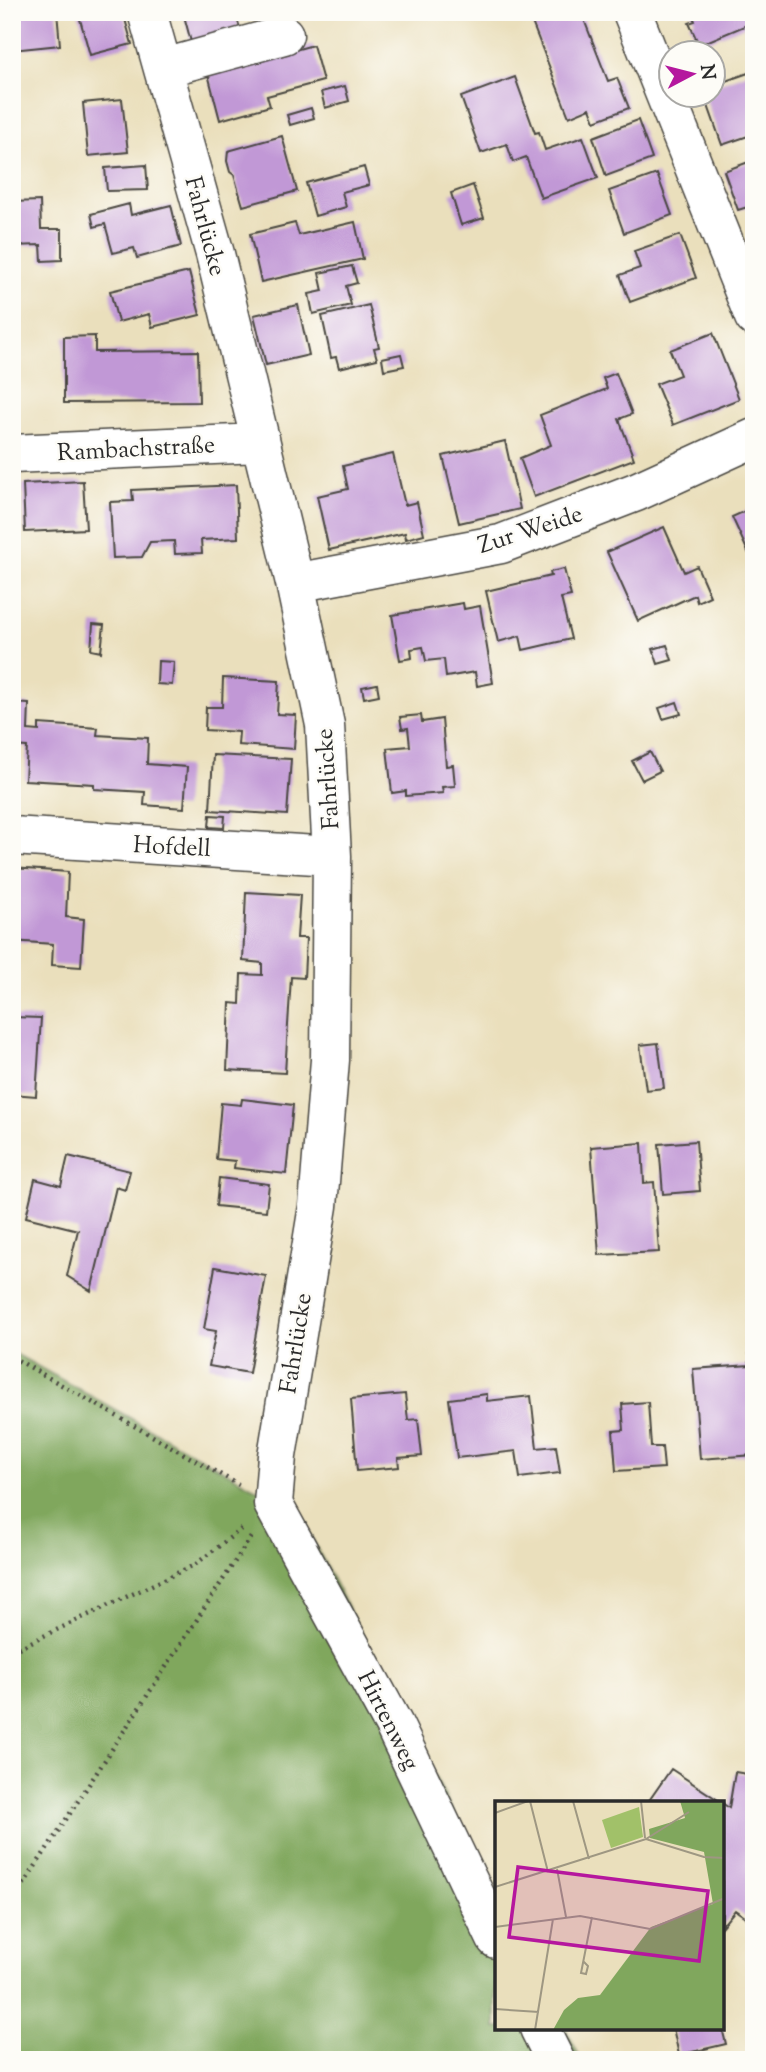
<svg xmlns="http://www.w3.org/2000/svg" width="766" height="2072" font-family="'Sorts Mill Goudy',serif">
	<rect width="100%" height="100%" fill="#fdfcf7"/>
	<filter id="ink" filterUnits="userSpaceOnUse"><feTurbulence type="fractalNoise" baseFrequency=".0143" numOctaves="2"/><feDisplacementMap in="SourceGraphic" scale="14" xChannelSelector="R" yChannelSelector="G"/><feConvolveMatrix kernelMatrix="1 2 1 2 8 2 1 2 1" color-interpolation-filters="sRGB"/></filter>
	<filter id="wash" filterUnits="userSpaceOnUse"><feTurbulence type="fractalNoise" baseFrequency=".00686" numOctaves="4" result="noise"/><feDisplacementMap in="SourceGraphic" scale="28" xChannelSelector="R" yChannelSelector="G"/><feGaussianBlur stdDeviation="1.57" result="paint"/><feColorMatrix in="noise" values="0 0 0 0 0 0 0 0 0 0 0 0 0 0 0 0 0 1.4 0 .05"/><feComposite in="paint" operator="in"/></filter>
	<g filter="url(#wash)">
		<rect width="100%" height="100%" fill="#eadfbc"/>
		<!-- forest -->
		<path fill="#80a75d" stroke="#566944" stroke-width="2" d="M 12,1352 L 298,1512 L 496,1896 L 496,2028 L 565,2028 L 581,2060 L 12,2060 Z"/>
		<g id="blocks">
			<!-- building -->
			<path fill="#c198d6" d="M 12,12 L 57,12 L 60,45 L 12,50 Z
				M 78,12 L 123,12 L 132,44 L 90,55 Z
				M 183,12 L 235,12 L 240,28 L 191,42 Z
				M 252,12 L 270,12 L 271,16 L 254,20 Z
				M 528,12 L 581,12 L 608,81 L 617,78 L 629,108 L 595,121 L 590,108 L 569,117 Z
				M 691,12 L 751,12 L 754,22 L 699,45 L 689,23 L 695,21 Z
				M 313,45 L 323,81 L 267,96 L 270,106 L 220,120 L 208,74 Z
				M 754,71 L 754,134 L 722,145 L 704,94 L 714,94 L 714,85 Z
				M 515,77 L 535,133 L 539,132 L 545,150 L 583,137 L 598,178 L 541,198 L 526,157 L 513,162 L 507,144 L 481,153 L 461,97 Z
				M 345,86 L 349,101 L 325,108 L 321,92 Z
				M 122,99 L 128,152 L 88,156 L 83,103 Z
				M 311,108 L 314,118 L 290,125 L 287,115 Z
				M 638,120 L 652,159 L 606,176 L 593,137 Z
				M 282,136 L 297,191 L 243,206 L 234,175 L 230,172 L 227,161 L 228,151 Z
				M 754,160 L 754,205 L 738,210 L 724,171 Z
				M 146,165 L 148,190 L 107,191 L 105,168 Z
				M 364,167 L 369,185 L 342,192 L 346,207 L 315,216 L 306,183 Z
				M 657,174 L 672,215 L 624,233 L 609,191 Z
				M 473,185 L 484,218 L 461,225 L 451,193 Z
				M 40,201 L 41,229 L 62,229 L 62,260 L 42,261 L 41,245 L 12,246 L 12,202 Z
				M 129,204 L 131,215 L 171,205 L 181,246 L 137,258 L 134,248 L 113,253 L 105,224 L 94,227 L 91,214 Z
				M 355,222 L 363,259 L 261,282 L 250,234 L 295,223 L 299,235 Z
				M 680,235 L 696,278 L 630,302 L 620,275 L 640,268 L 634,251 Z
				M 352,266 L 357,283 L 346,286 L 351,305 L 313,314 L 309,294 L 323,291 L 319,273 Z
				M 189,272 L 200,315 L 152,327 L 149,314 L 118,322 L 110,291 Z
				M 298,305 L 309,355 L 266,365 L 254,315 Z
				M 369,305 L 379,347 L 374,348 L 377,359 L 339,368 L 336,357 L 331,358 L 322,316 Z
				M 713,333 L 739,399 L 673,425 L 656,384 L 680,375 L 670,350 Z
				M 95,336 L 95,352 L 198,351 L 199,402 L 64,403 L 64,337 Z
				M 401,354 L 404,366 L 384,370 L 382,358 Z
				M 616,373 L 632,414 L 619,419 L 634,459 L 534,497 L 520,458 L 551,445 L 540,415 L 607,389 L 603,378 Z
				M 505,441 L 520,509 L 459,523 L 443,456 Z
				M 393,454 L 405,505 L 417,502 L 424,534 L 406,539 L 405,533 L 329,550 L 317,496 L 348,489 L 343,466 Z
				M 83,481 L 86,529 L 25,532 L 23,484 Z
				M 236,485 L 238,538 L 201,540 L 202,553 L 175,554 L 174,541 L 150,542 L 142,557 L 113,558 L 110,502 L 133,501 L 132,490 Z
				M 754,507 L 754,565 L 732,517 Z
				M 664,527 L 684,572 L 697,566 L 710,596 L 697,602 L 695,595 L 638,621 L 607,552 Z
				M 564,569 L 571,596 L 561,598 L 571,639 L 523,650 L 520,636 L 498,642 L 486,591 L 551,576 L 550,572 Z
				M 463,603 L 464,609 L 480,606 L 493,683 L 477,686 L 475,672 L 446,677 L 444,659 L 426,661 L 423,647 L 411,649 L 412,658 L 400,660 L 392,615 Z
				M 93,624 L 104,625 L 101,652 L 91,650 Z
				M 667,645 L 672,660 L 658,664 L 653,649 Z
				M 158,661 L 174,662 L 172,685 L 157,684 Z
				M 223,678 L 279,681 L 277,714 L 296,715 L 294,749 L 238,745 L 239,732 L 205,730 L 206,707 L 222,707 Z
				M 377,684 L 379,695 L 364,698 L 362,687 Z
				M 677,702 L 681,714 L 663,719 L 659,708 Z
				M 12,703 L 29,704 L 28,730 L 39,731 L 39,724 L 98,728 L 97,735 L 148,738 L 147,764 L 187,767 L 184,808 L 144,805 L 145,792 L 94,789 L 94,784 L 25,780 L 27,747 L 12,746 Z
				M 421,715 L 422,722 L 442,719 L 446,766 L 453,765 L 455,786 L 442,787 L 443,793 L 406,796 L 406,791 L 392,793 L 387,748 L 410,746 L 408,728 L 402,729 L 400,717 Z
				M 650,752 L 660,771 L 642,780 L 632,761 Z
				M 213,755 L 291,759 L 287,815 L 210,810 Z
				M 210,815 L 225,816 L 224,828 L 209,827 Z
				M 12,868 L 68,872 L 66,917 L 84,919 L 81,967 L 52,965 L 53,944 L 12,941 Z
				M 246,892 L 300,895 L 297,938 L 306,938 L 304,978 L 291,977 L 285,1073 L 227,1070 L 230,1003 L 240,1004 L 241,974 L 262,975 L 262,963 L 243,961 Z
				M 12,1017 L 41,1018 L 36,1096 L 12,1094 Z
				M 658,1043 L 664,1088 L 646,1090 L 640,1045 Z
				M 242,1099 L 293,1105 L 286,1174 L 234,1168 L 235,1161 L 216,1159 L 221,1103 L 241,1105 Z
				M 696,1141 L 700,1191 L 663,1194 L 659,1144 Z
				M 642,1143 L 644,1183 L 654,1182 L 659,1252 L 599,1255 L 591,1147 Z
				M 68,1156 L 130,1171 L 125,1190 L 116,1187 L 91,1291 L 67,1276 L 78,1230 L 26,1217 L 35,1179 L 61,1186 Z
				M 219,1178 L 269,1184 L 266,1211 L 216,1206 Z
				M 215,1267 L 266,1276 L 249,1373 L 209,1366 L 216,1331 L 204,1329 Z
				M 754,1345 L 754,1455 L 700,1459 L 693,1369 L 750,1365 L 748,1346 Z
				M 405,1394 L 408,1420 L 418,1419 L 422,1456 L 398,1458 L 399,1467 L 357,1471 L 351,1399 Z
				M 487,1394 L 487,1401 L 531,1396 L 537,1448 L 556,1446 L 560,1473 L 520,1478 L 516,1451 L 457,1458 L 449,1399 Z
				M 648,1402 L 651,1447 L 662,1447 L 664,1468 L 616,1471 L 613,1431 L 624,1430 L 622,1404 Z
				M 671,1769 L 721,1802 L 648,1802 Z
				M 735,1772 L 754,1775 L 754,1923 L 735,1910 L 722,1926 L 722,1803 L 729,1808 Z
				M 673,2028 L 722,2028 L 726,2044 L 679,2055 Z"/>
		</g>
	</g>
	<g filter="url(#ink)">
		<use href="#blocks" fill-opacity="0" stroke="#484641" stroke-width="2"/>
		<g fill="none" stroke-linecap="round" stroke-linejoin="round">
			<defs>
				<path id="minor" d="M 147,12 L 215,254 L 295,583 L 325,725 L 332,856 L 330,1060 L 318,1206 L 277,1456 L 273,1504 L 394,1725 L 496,1939
					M 632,12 L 754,317
					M 164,68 L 284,35
					M 12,454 L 259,443
					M 295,583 L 501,544 L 636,492 L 754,438
					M 12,836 L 332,856
					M 539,2028 L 555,2060"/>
			</defs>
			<!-- minor casing -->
			<use href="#minor" stroke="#484641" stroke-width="41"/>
			<!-- path -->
			<path stroke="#484641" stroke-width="4.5" stroke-dasharray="2 5" stroke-linecap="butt" d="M 12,1357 L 239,1485
				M 12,1651 L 196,1564 L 245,1526
				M 12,1902 L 251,1537"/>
			<!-- minor -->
			<use href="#minor" stroke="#fff" stroke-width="38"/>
		</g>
	</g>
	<g text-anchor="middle" stroke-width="5" stroke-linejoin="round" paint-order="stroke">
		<!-- street labels -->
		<g font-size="24" fill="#2b2b2b" stroke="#fdfcf7">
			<text transform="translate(206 226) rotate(75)" y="8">Fahrlücke</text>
			<text transform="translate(136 448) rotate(-3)" y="8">Rambachstraße</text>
			<text transform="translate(530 529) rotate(-18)" y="8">Zur Weide</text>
			<text transform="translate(327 779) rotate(-94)" y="8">Fahrlücke</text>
			<text transform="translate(172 846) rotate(3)" y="8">Hofdell</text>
			<text transform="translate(295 1343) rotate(-81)" y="8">Fahrlücke</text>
			<text transform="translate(389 1720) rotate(63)" y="8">Hirtenweg</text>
		</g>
	</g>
	<!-- overview -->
	<g transform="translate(495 1801)">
		<rect width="229" height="229" fill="#eadfbc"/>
		<path d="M 144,6 L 148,36 L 116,47 L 107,19 Z" fill="#a1c169"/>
		<path d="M 185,0 L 229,0 L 229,229 L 58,229 L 69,209 L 83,197 L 105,194 L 156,126 L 218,103 L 209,51 L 155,37 L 154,28 L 190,17 Z" fill="#80a75d"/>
		<path fill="none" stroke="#9e9782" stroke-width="2" d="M 35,0 L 53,71M 78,0 L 94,58M 146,0 L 150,37M 0,12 L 33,0M 151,38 L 194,11M 62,68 L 71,116M 0,86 L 151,38 L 209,56 L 230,57M 0,126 L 85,115 L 155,128 L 230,97M 88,160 L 93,165 L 91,173 L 86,172 L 97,116M 0,208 L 44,211M 40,229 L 58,118"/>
		<path fill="#b5179e" fill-opacity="0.15" stroke="#b5179e" stroke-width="3.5" d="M 23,66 L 213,90 L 204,160 L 14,136 Z"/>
		<rect width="229" height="229" fill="none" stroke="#2b2b2b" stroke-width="3.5"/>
	</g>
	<!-- margin -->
	<rect width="766" height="2072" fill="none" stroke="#fdfcf7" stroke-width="42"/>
	<!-- north arrow -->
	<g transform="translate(692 74) rotate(83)"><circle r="33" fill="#fdfcf7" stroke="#a9a8a5" stroke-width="2"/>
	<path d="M0-5L12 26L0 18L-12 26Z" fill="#b5179e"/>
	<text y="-10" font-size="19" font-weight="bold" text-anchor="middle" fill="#2b2b2b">N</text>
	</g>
</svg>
